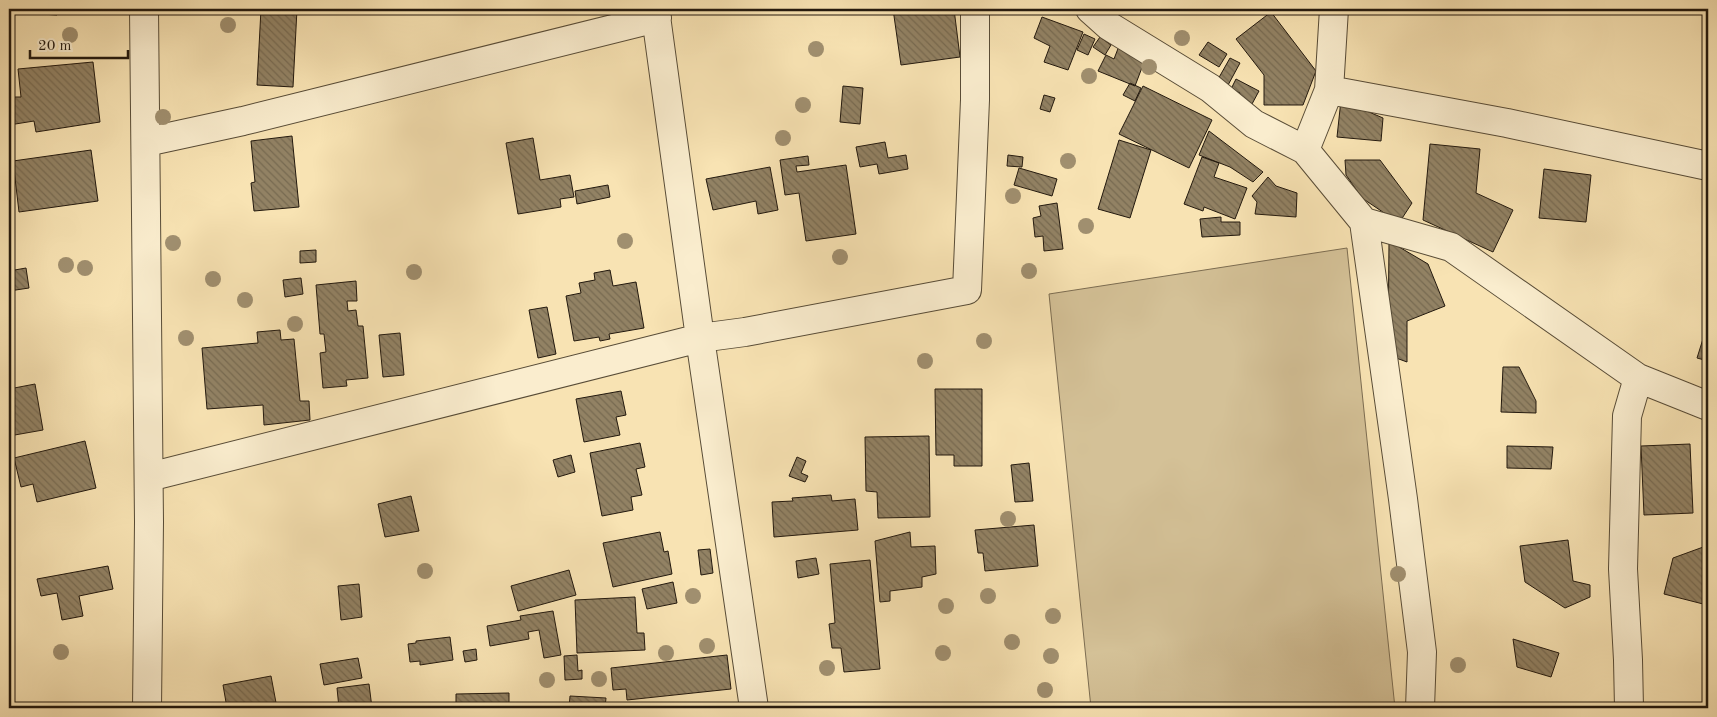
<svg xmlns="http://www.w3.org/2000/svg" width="1717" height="717" font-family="'Old Standard TT',serif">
	<defs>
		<pattern id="building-back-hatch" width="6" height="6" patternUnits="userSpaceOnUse" patternTransform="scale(1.25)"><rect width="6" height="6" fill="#928264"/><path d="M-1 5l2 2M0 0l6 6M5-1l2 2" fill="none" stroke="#776a51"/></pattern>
	</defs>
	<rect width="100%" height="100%" fill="#f8e3b3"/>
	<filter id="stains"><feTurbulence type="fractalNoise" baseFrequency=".004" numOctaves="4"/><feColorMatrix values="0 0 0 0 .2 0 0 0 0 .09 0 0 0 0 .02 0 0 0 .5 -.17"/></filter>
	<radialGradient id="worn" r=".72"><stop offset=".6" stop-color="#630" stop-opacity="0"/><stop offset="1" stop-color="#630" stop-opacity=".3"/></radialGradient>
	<!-- grass -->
	<path fill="#d4c197" stroke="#7c6d52" d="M 1347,248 L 1395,708 L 1091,708 L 1049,294 Z"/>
	<!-- building -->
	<path fill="url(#building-back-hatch)" stroke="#23190e" d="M 41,9 L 58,9 L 57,15 L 41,14 Z
		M 261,9 L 297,9 L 293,87 L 257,85 Z
		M 893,9 L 954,9 L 960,57 L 901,65 Z
		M 1271,12 L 1316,71 L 1303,105 L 1264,105 L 1264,75 L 1236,39 Z
		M 1042,17 L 1083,32 L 1068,70 L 1044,62 L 1050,46 L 1034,38 Z
		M 1084,34 L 1095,39 L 1088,55 L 1077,50 Z
		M 1100,37 L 1111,45 L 1105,55 L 1093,47 Z
		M 1208,42 L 1227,54 L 1219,67 L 1199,55 Z
		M 1119,46 L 1146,57 L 1135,86 L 1098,71 L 1106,55 L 1114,59 Z
		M 1230,58 L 1240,63 L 1227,87 L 1217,81 Z
		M 93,62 L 100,122 L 36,132 L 34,121 L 9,125 L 9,97 L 21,97 L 18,69 Z
		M 1236,79 L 1259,91 L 1252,104 L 1238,97 L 1240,93 L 1231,89 Z
		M 1130,83 L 1141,88 L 1135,101 L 1123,95 Z
		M 843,86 L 863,88 L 860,124 L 840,122 Z
		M 1143,86 L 1212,120 L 1189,168 L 1119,134 Z
		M 1044,95 L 1055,98 L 1050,112 L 1040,109 Z
		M 1341,100 L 1383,118 L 1381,141 L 1337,137 Z
		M 1209,131 L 1263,172 L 1253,182 L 1230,167 L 1199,155 Z
		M 292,136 L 299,207 L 254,211 L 251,183 L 255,182 L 251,141 Z
		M 533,138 L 540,180 L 570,175 L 574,197 L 560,199 L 561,207 L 518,214 L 506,143 Z
		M 1119,140 L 1151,150 L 1130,218 L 1098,209 Z
		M 885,142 L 888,158 L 906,155 L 908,169 L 879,174 L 877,164 L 860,167 L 856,147 Z
		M 1430,144 L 1480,149 L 1476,193 L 1513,210 L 1493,252 L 1423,220 Z
		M 91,150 L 98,201 L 19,212 L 13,161 Z
		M 1008,155 L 1023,157 L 1022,167 L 1007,166 Z
		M 808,156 L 809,165 L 796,166 L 797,172 L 846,165 L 856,234 L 806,241 L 799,193 L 785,195 L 780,160 Z
		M 1202,157 L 1219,163 L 1214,177 L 1247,188 L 1235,219 L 1204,207 L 1203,211 L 1184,204 Z
		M 1345,160 L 1380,160 L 1412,203 L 1399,223 L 1362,198 L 1346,175 Z
		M 770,167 L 778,210 L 758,214 L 756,201 L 713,210 L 706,179 Z
		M 1019,168 L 1057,179 L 1052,196 L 1014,185 Z
		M 1544,169 L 1591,175 L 1586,222 L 1539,218 Z
		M 1268,177 L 1276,186 L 1297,193 L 1296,217 L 1255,214 L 1257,202 L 1252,196 Z
		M 608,185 L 610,197 L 577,204 L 575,191 Z
		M 1057,203 L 1063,249 L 1044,251 L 1043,236 L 1035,237 L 1033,218 L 1041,216 L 1039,206 Z
		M 1221,217 L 1221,222 L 1240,222 L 1240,235 L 1202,237 L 1200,219 Z
		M 1389,241 L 1428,264 L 1445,306 L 1407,321 L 1407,362 L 1388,355 Z
		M 316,250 L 316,262 L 300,263 L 300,251 Z
		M 26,268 L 29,288 L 9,291 L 9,271 Z
		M 610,270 L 613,286 L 636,282 L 644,328 L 609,334 L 610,339 L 600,341 L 599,337 L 574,341 L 566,296 L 581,293 L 579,283 L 595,280 L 594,273 Z
		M 301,278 L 303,294 L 285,297 L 283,280 Z
		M 356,281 L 357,301 L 347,301 L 348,311 L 356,310 L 358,326 L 363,326 L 368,378 L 346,380 L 347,386 L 323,388 L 320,353 L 326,352 L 324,334 L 320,334 L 316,285 Z
		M 547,307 L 556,354 L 538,358 L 529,310 Z
		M 1708,323 L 1708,361 L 1697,358 Z
		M 280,330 L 281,340 L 294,339 L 300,401 L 309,401 L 310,420 L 264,425 L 263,405 L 207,409 L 202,348 L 258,343 L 257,332 Z
		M 400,333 L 404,375 L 383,377 L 379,335 Z
		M 1503,367 L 1519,367 L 1536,401 L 1536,413 L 1501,412 Z
		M 35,384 L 43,430 L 9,436 L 9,389 Z
		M 935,389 L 982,389 L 982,466 L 954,466 L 954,455 L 936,455 Z
		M 621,391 L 626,415 L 616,417 L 620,435 L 584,442 L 576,399 Z
		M 929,436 L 930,517 L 878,518 L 877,492 L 866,491 L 865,437 Z
		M 85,441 L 96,488 L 37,502 L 33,484 L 21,487 L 14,458 Z
		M 640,443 L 645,467 L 636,469 L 642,495 L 631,497 L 633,510 L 602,516 L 590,453 Z
		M 1690,444 L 1693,513 L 1644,515 L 1641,446 Z
		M 1507,446 L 1553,447 L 1551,469 L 1507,468 Z
		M 571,455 L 575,472 L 558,477 L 553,460 Z
		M 797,457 L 806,461 L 801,473 L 808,476 L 805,482 L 789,476 Z
		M 1029,463 L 1033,501 L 1015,502 L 1011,465 Z
		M 831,495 L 832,501 L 855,499 L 858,530 L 774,537 L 772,502 L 793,501 L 792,498 Z
		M 411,496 L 419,531 L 385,537 L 378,504 Z
		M 1034,525 L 1038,566 L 985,571 L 983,553 L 978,553 L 975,530 Z
		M 660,532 L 664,552 L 668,551 L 672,574 L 613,587 L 603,543 Z
		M 910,532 L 911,547 L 935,546 L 936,574 L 922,577 L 922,587 L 890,591 L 890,601 L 880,602 L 875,541 Z
		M 1568,540 L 1573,581 L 1590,585 L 1590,597 L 1565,608 L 1525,582 L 1520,546 Z
		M 1706,546 L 1708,546 L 1708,598 L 1707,605 L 1664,594 L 1673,558 Z
		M 710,549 L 713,573 L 701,575 L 698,550 Z
		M 816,558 L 819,574 L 798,578 L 796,561 Z
		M 870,560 L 880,669 L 844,672 L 841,648 L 832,648 L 829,624 L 835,623 L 830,564 Z
		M 108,566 L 113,589 L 79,596 L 83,616 L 62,620 L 57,593 L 41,596 L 37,579 Z
		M 569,570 L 576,595 L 518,611 L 511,586 Z
		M 673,582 L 677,603 L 647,609 L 642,589 Z
		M 359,584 L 362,617 L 341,620 L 338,586 Z
		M 635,597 L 637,633 L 644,633 L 645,650 L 577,653 L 575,600 Z
		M 553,611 L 561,655 L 544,658 L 539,630 L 528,632 L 529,639 L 490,646 L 487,626 L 521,620 L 520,616 Z
		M 450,637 L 453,660 L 420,665 L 420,661 L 410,662 L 408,644 L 416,643 L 416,641 Z
		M 1513,639 L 1559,653 L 1551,677 L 1517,667 Z
		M 476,649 L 477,660 L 465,662 L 463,651 Z
		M 577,655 L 578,671 L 582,670 L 582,679 L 565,680 L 564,656 Z
		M 727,655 L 731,689 L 627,700 L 626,689 L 613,690 L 611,668 Z
		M 358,658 L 362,678 L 324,685 L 320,664 Z
		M 271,676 L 277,708 L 227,708 L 223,685 Z
		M 369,684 L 372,708 L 339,708 L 337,688 Z
		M 509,693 L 509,708 L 456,708 L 456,694 Z
		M 570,696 L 606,698 L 605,708 L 569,708 Z
		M 1023,705 L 1023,708 L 972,708 L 972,707 Z"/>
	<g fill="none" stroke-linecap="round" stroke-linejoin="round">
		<defs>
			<path id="minor" d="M 144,9 L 149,522 L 147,708
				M 655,9 L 700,338 L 754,708
				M 1090,9 L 1109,26 L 1210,88 L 1254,124 L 1305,150 L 1364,222 L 1403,499 L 1422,652 L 1420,708
				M 1329,90 L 1507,123 L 1708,166
				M 146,142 L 243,121 L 657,18
				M 1305,150 L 1329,90 L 1334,9
				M 1364,222 L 1451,247 L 1638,378 L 1708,406
				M 149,477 L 700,338 L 745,332 L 967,290 L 975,100 L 975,9
				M 1629,708 L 1628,660 L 1623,569 L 1627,416 L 1638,378"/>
		</defs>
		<!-- minor casing -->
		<use href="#minor" stroke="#584c37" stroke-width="30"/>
		<!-- minor -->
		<use href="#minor" stroke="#faedce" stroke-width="28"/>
	</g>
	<!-- trees -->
	<g fill="#a08f6f">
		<circle cx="228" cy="25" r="8"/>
		<circle cx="70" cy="35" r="8"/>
		<circle cx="1182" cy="38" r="8"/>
		<circle cx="816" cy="49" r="8"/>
		<circle cx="1149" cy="67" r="8"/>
		<circle cx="1089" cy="76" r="8"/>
		<circle cx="803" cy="105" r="8"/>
		<circle cx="163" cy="117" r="8"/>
		<circle cx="783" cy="138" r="8"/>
		<circle cx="1068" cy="161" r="8"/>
		<circle cx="1013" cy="196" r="8"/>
		<circle cx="1086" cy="226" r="8"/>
		<circle cx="625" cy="241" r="8"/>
		<circle cx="173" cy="243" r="8"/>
		<circle cx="840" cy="257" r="8"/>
		<circle cx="66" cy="265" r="8"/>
		<circle cx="85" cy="268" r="8"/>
		<circle cx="1029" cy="271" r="8"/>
		<circle cx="414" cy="272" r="8"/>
		<circle cx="213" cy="279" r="8"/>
		<circle cx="245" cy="300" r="8"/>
		<circle cx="295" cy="324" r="8"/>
		<circle cx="186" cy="338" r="8"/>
		<circle cx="984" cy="341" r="8"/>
		<circle cx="925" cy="361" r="8"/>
		<circle cx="1008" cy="519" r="8"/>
		<circle cx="425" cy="571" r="8"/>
		<circle cx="1398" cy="574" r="8"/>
		<circle cx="693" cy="596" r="8"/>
		<circle cx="988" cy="596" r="8"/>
		<circle cx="946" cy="606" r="8"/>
		<circle cx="1053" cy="616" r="8"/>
		<circle cx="1012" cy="642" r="8"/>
		<circle cx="707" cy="646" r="8"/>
		<circle cx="61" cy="652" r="8"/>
		<circle cx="666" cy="653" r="8"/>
		<circle cx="943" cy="653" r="8"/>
		<circle cx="1051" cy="656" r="8"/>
		<circle cx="1458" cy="665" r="8"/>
		<circle cx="827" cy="668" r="8"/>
		<circle cx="599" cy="679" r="8"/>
		<circle cx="547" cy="680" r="8"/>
		<circle cx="1045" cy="690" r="8"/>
	</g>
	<!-- margin -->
	<rect width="1717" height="717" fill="none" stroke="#f8e3b3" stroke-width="30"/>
	<rect x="10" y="10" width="1697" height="697" fill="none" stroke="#23190e" stroke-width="2.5"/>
	<rect x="15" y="15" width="1687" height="687" fill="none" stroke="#23190e"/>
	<!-- scale -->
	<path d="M30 50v8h98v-8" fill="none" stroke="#23190e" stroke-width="2.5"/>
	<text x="38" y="50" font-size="15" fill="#23190e" stroke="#faedce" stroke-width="4" paint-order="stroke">20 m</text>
	<rect width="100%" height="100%" filter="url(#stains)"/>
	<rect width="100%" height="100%" fill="url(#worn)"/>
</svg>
